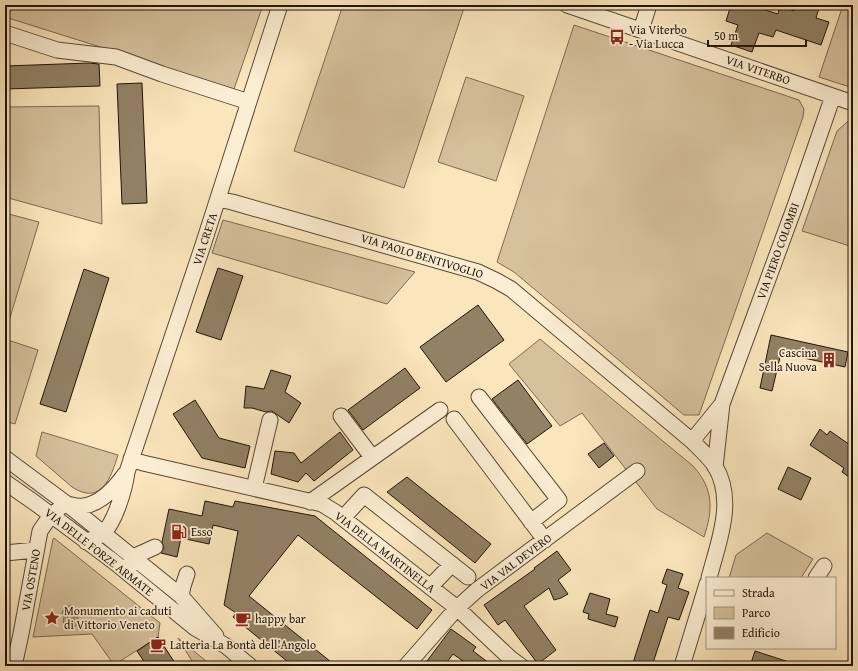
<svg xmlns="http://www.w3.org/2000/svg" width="858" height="671" font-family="'Gentium Book Plus',serif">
	<rect width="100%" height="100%" fill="#fbe5bc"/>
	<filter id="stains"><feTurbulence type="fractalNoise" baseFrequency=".005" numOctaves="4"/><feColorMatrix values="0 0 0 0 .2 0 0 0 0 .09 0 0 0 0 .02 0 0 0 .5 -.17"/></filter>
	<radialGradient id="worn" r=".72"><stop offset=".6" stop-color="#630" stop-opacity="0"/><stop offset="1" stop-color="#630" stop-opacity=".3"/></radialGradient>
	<!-- green -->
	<path fill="#d6c19d" stroke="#7c6a52" d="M 5,5 L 263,5 L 234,89 L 5,17 Z
		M 343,5 L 465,5 L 404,188 L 294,151 Z
		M 843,5 L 853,5 L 853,88 L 819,77 Z
		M 574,25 L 799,100 L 804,109 L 803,117 L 699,415 L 684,415 L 514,272 L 497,262 Z
		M 466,77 L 524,96 L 496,181 L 438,162 Z
		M 99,106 L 102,224 L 5,197 L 5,107 Z
		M 853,121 L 853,247 L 802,231 L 837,131 L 847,122 Z
		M 5,213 L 39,222 L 5,334 Z
		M 223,220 L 415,272 L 387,304 L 212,253 Z
		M 5,339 L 38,350 L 15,424 L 5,421 Z
		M 540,339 L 693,466 C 714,489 713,510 704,537 L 657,509 L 582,413 L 560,426 L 509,364 Z
		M 42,432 L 118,455 C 111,478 101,506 72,487 L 36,456 Z
		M 767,533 L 813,559 L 801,578 L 729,578 L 736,555 Z
		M 54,538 L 160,623 L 158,637 L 114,665 L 92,634 L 33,637 L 53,539 Z
		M 178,638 L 212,666 L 195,666 Z"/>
	<!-- water -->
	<path fill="#b19e7e" stroke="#77674e" d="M 72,605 L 78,610 L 79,615 L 77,617 L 79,621 C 75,633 60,628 64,617 L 62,613 L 65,607 Z"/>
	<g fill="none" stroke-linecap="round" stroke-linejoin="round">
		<!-- shore -->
		<path stroke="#695942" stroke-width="1" d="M 70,609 L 74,613 L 73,617 L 75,622 L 72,624 L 68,623 L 67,620 L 68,616 L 66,612 Z"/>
	</g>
	<!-- building -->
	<path fill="#928165" stroke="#211407" d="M 731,5 L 749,5 L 778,14 L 780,6 L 794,11 L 796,5 L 820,5 L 816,18 L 829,22 L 821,45 L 776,30 L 773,37 L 759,33 L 752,52 L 731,45 L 738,25 L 726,21 Z
		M 89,63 L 99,64 L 100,86 L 5,89 L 5,66 Z
		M 142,83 L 147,203 L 122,204 L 117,84 Z
		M 218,268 L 243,276 L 221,340 L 196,332 Z
		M 84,269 L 109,278 L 66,412 L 40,404 Z
		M 478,305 L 504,340 L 446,382 L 420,347 Z
		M 771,335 L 848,352 L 845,367 L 781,353 L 772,391 L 760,388 Z
		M 405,368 L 420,388 L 363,430 L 348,410 Z
		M 271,370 L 291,376 L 285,392 L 301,403 L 289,423 L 272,411 L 266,412 L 252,408 L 244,408 L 246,386 L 264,389 Z
		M 518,380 L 552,426 L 527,444 L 492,399 Z
		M 195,400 L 219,438 L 250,446 L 245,468 L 202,458 L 173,414 Z
		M 820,429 L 827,435 L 830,431 L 853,447 L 853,480 L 842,472 L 844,468 L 810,445 Z
		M 340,432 L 353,450 L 314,481 L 306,473 L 298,482 L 271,474 L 275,451 L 294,453 L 301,463 Z
		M 604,443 L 614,456 L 599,468 L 588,454 Z
		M 788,467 L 811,478 L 801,500 L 778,489 Z
		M 407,477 L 491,544 L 475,563 L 387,492 Z
		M 205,501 L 233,507 L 235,501 L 315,516 L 432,610 L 417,629 L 298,535 L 249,596 L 336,666 L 293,666 L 233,617 L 236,613 L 224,605 L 238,531 L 213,525 L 209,544 L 181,538 L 177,557 L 161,553 L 164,548 L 162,542 L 169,509 L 202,516 Z
		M 557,551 L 571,570 L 558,580 L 568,594 L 561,598 L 554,600 L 549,588 L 524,606 L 556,650 L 538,664 L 505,620 L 498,625 L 484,605 L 535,569 L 534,568 Z
		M 667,569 L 683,574 L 678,588 L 689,592 L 679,620 L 668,617 L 652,666 L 632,666 L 650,610 L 658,613 L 667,585 L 662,583 Z
		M 590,593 L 610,599 L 606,614 L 618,617 L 615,627 L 588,619 L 589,614 L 583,612 Z
		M 451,629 L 476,647 L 473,651 L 493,666 L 470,666 L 453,654 L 444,666 L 435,666 L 427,661 Z
		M 158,637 L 177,666 L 147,666 L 137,651 Z
		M 755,651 L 795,664 L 794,666 L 750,666 Z"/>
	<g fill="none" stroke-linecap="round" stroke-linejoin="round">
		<defs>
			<path id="minor" d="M 567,5 L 853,103
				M 641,30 L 649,5
				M 5,33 L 57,50 L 116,57 L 162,74 L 249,102
				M 218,199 L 232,202 L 478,272 L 497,281 L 511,289 L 692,441 C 700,449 709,457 715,466 C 736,501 718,543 709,578
				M 479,397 L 559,500 L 531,522
				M 341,416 L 372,457
				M 454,419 L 545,540
				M 692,441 L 722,404
				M 5,458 L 67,504 L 181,596 L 216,636
				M 131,459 L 143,463 L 322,504 L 335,512 L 457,608 L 510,658 L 521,666
				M 715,467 L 722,404 L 795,206 L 833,96
				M 5,482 L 35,503 L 113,561 L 195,628 L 226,646 L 250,666
				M 254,488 L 270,420
				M 310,502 L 440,410
				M 67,504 C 72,505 78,507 83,506 C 101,504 115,488 125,474
				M 343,518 L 364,495 L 468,577
				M 86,542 C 92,539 99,537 103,533 C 115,523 125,488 127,472 L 203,245 L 280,5
				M 5,553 L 36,550
				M 130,565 L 133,557 L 155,547
				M 816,578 L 824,566
				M 430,587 L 452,564
				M 181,596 L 183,586 L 187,574
				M 14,666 L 21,634 L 40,531 L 51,515 L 58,510
				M 406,666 L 457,608 L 477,590 L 637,471
				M 682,666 L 707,584"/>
		</defs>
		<!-- minor casing -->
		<use href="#minor" stroke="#584834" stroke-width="17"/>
		<!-- minor -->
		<use href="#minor" stroke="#fceed3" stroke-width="15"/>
	</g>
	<!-- icons -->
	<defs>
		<symbol id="bus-bare" viewBox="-9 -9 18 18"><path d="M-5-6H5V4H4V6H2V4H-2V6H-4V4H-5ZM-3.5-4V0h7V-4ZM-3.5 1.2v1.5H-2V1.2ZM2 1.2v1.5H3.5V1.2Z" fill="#8f2418" stroke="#fceed3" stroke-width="2.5" paint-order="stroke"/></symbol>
		<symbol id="building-bare" viewBox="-9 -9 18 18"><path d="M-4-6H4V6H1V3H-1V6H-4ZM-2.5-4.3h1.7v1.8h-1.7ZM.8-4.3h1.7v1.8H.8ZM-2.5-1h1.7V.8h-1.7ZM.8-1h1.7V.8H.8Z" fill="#8f2418" stroke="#fceed3" stroke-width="2.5" paint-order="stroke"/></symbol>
		<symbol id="fuel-bare" viewBox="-9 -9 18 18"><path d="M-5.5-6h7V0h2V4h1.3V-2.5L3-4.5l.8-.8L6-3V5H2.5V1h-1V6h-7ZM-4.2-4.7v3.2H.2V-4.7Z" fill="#8f2418" stroke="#fceed3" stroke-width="2.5" paint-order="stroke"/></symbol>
		<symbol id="sight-bare" viewBox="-9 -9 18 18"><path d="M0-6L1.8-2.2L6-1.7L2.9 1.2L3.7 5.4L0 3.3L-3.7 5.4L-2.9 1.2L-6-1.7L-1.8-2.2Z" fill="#8f2418" stroke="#fceed3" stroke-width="2.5" paint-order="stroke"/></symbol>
		<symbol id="cafe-bare" viewBox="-9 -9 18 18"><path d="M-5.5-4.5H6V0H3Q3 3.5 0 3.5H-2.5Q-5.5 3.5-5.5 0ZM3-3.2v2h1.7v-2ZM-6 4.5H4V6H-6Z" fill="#8f2418" stroke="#fceed3" stroke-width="2.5" paint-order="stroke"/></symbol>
	</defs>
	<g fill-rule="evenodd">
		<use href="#bus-bare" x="606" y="26" width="22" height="22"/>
		<use href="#building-bare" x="818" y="349" width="22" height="22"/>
		<use href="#fuel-bare" x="168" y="521" width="22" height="22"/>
		<use href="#sight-bare" x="41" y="607" width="22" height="22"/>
		<use href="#cafe-bare" x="232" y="608" width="22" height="22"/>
		<use href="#cafe-bare" x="147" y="634" width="22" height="22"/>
	</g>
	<g text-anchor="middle" stroke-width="3.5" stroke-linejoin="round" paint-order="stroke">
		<!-- poi labels -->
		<g font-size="12" fill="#211407" stroke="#fceed3" text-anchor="start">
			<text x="629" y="34">Via Viterbo<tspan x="629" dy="14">- Via Lucca</tspan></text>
			<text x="817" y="357" text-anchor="end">Cascina<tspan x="817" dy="14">Sella Nuova</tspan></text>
			<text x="191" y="536">Esso</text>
			<text x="64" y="615">Monumento ai caduti<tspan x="64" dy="14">di Vittorio Veneto</tspan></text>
			<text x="255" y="623">happy bar</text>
			<text x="170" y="649">Latteria La Bontà dell'Angolo</text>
		</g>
		<!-- street labels -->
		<g font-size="12" fill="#211407" stroke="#fceed3">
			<text transform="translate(758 70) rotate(19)" y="4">VIA VITERBO</text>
			<text transform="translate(205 239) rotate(-72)" y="4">VIA CRETA</text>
			<text transform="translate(778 251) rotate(-70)" y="4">VIA PIERO COLOMBI</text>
			<text transform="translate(422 256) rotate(17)" y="4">VIA PAOLO BENTIVOGLIO</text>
			<text transform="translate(99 552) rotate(38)" y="4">VIA DELLE FORZE ARMATE</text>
			<text transform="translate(385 552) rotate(38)" y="4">VIA DELLA MARTINELLA</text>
			<text transform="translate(516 562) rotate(-37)" y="4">VIA VAL DEVERO</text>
			<text transform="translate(31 580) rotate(-80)" y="4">VIA OSTENO</text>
		</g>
	</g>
	<!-- margin -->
	<rect width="858" height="671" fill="none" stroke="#fbe5bc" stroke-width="20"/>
	<rect x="6" y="6" width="846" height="659" fill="none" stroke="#211407" stroke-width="2"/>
	<rect x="10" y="10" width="838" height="651" fill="none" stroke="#211407"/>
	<!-- legend -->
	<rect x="706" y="577" width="130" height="72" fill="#fceed3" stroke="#a49781"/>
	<rect x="714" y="590" width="20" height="6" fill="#fceed3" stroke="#a49781"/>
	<text x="742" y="597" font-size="12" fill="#211407">Strada</text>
	<rect x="714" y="607" width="20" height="12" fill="#d6c19d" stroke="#a49781"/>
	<text x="742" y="617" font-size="12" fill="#211407">Parco</text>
	<rect x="714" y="627" width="20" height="12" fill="#928165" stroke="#a49781"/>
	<text x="742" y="637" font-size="12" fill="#211407">Edificio</text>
	<!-- scale -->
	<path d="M708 40v6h98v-6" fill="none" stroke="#211407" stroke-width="2"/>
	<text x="714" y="40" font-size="12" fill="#211407" stroke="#fceed3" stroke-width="3" paint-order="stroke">50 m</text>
	<rect width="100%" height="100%" filter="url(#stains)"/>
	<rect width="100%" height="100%" fill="url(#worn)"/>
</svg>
